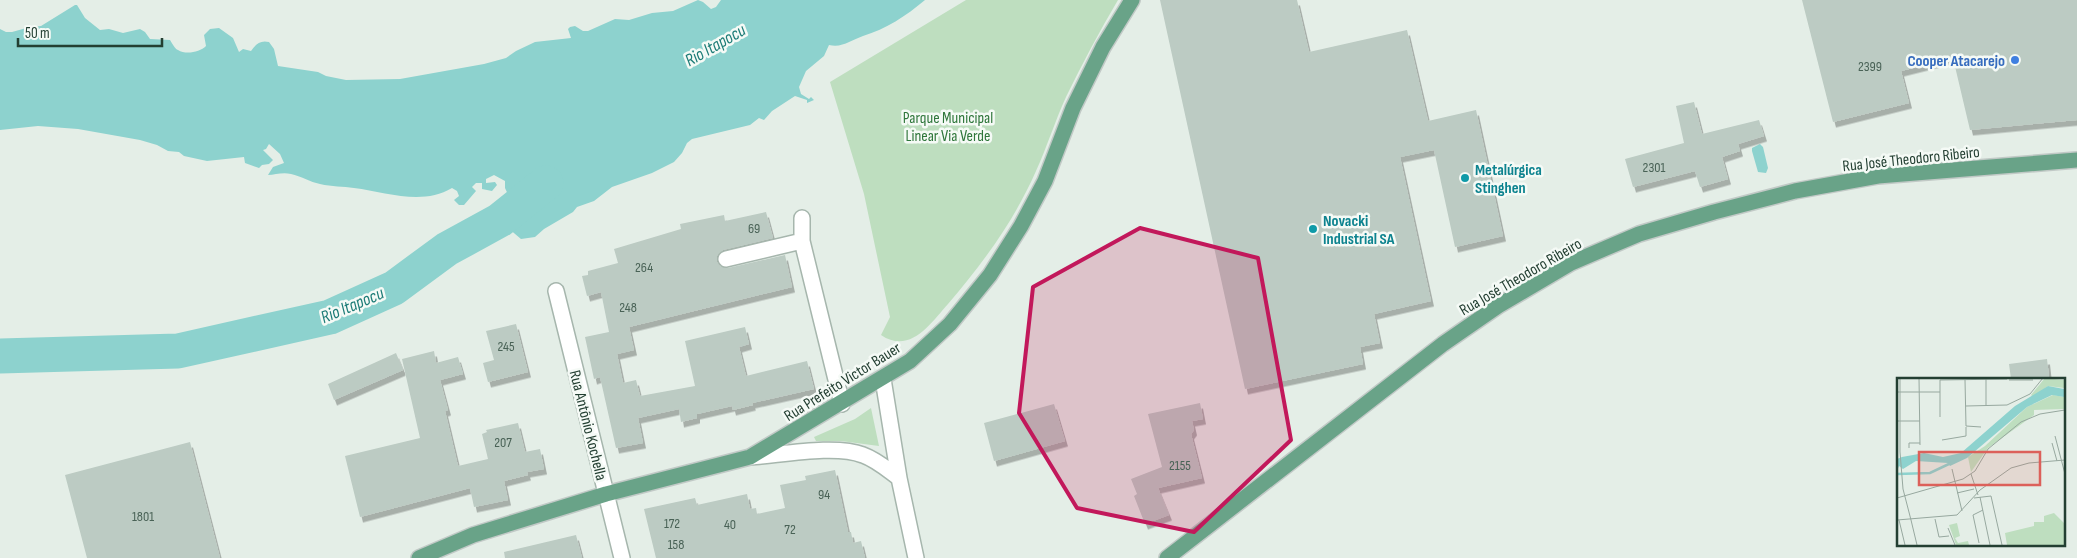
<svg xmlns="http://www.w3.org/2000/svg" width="2077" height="558" font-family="'Sofia Sans Condensed',sans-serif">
	<defs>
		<filter id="shadow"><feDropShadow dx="3" dy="5.5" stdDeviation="0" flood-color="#0004"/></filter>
	</defs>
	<rect width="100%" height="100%" fill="#e4eee7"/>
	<!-- green -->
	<path fill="#bedebf" d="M 966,0 L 1118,0 C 1099,32 1082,64 1066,97 C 1055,121 1047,147 1036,171 C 1014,221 983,263 948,304 C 931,323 910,355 881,335 L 890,317 L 864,194 L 830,82 Z
		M 871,408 L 879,446 L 841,441 L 816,441 L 814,437 L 855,419 Z"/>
	<!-- water -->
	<path fill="#8dd2ce" d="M 698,0 L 703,2 L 711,9 L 716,7 L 721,0 L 925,0 C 906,16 886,29 863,36 C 851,40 843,48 829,45 L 824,56 L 806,71 L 799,87 L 801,94 L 809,99 L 811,97 L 814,100 L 807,103 L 807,100 L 795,96 L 772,111 L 764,120 L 759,118 L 750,125 L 692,139 L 687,143 L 682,153 L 674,162 L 652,173 L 612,187 L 594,201 L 577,207 L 573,212 L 544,229 L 535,237 L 521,239 L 508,228 L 512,203 L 505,188 L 505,181 L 494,175 L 486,179 L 486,183 L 495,182 L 497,185 L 492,191 L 482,189 L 482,183 L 476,183 L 472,187 L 476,191 L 464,205 L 459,205 L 454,200 L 459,196 L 457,191 L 452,188 C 422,206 386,192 354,188 C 343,186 332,187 320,184 C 310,182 301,176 291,174 C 282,172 275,175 268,175 L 273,167 L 284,163 L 280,154 L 269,144 L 266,149 L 263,150 L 273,160 L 269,164 L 262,165 L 259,168 L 245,163 L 244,157 L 207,161 L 184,156 L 179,152 L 168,151 L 157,145 L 140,140 L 78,129 L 38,126 L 0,130 L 0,29 L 6,32 L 12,32 L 30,27 L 41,26 L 75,5 L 77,5 L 85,18 L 100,30 L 109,29 L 123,33 L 140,29 L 145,32 L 150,39 L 170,40 C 172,43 175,49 178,50 C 186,55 200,52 206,46 L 204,35 L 210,29 L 219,28 L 233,38 L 239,52 L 243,49 L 251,51 C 256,44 260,40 269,42 L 274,49 L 278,66 L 318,72 L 326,76 L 346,80 L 400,79 L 484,64 L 506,58 L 516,51 L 535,42 L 571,38 L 568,29 L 570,27 L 575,26 L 583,31 L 588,31 L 615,19 L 629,20 L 652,13 L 673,11 Z
		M 1760,144 L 1763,147 L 1768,168 L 1766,173 L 1758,172 L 1752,151 L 1752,148 Z"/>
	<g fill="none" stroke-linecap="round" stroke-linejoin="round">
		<!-- river -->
		<path stroke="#8dd2ce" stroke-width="35" d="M 0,356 L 178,351 L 330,317 L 394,288 L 447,249 L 500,220 L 546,183"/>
	</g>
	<!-- building -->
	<path fill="#bccbc3" filter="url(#shadow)" d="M 1160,0 L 1297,0 L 1309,52 L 1407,30 L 1428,121 L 1476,110 L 1503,236 L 1455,247 L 1434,150 L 1400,157 L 1431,301 L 1374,314 L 1380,343 L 1360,347 L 1363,364 L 1245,389 Z
		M 1802,0 L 2077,0 L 2077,120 L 1970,130 L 1953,58 L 1901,71 L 1909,103 L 1833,122 Z
		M 1694,102 L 1702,134 L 1759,120 L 1764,136 L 1738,144 L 1740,151 L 1722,157 L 1728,179 L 1700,187 L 1695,171 L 1633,187 L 1625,159 L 1684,143 L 1676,106 Z
		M 766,212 L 773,238 L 723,250 L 717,256 L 717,262 L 720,266 L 728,268 L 785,255 L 792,287 L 629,327 L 634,350 L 617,354 L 623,383 L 636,380 L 640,396 L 695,386 L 685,341 L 745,327 L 749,344 L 739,347 L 746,376 L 807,361 L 814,389 L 752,403 L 753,405 L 733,410 L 732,406 L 697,414 L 697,418 L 681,422 L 679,409 L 638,418 L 643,443 L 616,448 L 600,377 L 594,379 L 585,337 L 609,332 L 601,292 L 587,296 L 582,276 L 588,275 L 588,271 L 618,263 L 614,249 L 681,229 L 680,224 L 724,215 L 725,221 Z
		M 516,324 L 528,372 L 488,382 L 483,363 L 494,360 L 486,331 Z
		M 434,351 L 436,363 L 458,357 L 463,374 L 440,380 L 448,410 L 445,411 L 458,466 L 488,459 L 482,434 L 487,432 L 486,430 L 518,423 L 525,452 L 540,449 L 544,469 L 527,472 L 528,475 L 504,481 L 508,500 L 474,507 L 470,488 L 360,517 L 345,456 L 420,438 L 402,359 Z
		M 396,353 L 403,370 L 334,400 L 328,384 Z
		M 2047,359 L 2049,377 L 2011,379 L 2009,364 Z
		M 1200,403 L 1203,419 L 1192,421 L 1194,430 L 1191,434 L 1202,478 L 1158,488 L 1169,515 L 1145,524 L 1134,496 L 1137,494 L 1131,479 L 1162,467 L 1148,414 Z
		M 1054,404 L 1065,441 L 994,461 L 984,423 Z
		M 190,442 L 220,558 L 87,558 L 65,475 Z
		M 835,470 L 848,532 L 851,532 L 853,543 L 861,541 L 865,558 L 656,558 L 644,509 L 695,498 L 697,505 L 747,494 L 750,509 L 756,508 L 757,514 L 785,508 L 780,485 L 806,480 L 805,476 Z
		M 576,535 L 582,558 L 505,558 L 504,552 Z"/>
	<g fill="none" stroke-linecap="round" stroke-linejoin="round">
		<defs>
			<path id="minor" d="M 802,218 L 802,241 L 842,404
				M 726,259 L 802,241
				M 556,291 L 622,558
				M 883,379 L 899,478 L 916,558
				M 750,457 C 781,455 835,444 863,455 C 877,460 888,470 899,478"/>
			<path id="major" d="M 419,558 L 473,535 L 606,494 L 750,457 L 910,361 L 950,324 L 990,275 L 1021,226 L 1045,181 L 1073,108 L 1103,47 L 1132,0
				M 1167,558 L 1443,344 L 1498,306 L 1571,263 L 1639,234 L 1714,212 L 1795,191 L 1878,176 L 2077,160"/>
		</defs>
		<!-- minor casing -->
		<use href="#minor" stroke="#a6b6ad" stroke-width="18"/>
		<!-- major casing -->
		<use href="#major" stroke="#c1c9c6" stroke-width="18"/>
		<!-- minor -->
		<use href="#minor" stroke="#fff" stroke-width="15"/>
		<!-- major -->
		<use href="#major" stroke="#69a388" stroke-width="15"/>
	</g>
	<!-- marked area -->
	<path fill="#c2185b" fill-opacity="0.2" stroke="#c2185b" stroke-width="4" stroke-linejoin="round" d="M 1140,228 L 1258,258 L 1291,440 L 1194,532 L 1077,508 L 1019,413 L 1033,287 Z"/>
	<!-- markers -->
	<circle fill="#3f7fe0" stroke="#f5faf6" stroke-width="2" cx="2015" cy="60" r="5"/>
	<g fill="#0f9aa8" stroke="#f5faf6" stroke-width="2">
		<circle cx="1465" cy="178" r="5"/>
		<circle cx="1313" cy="229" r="5"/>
	</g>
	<g text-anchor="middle" stroke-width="5" stroke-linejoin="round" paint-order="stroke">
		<!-- number labels -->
		<g font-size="14" fill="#496256">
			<text x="1870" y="71">2399</text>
			<text x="1654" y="172">2301</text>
			<text x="754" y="233">69</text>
			<text x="644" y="272">264</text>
			<text x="628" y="312">248</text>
			<text x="506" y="351">245</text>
			<text x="503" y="447">207</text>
			<text x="1180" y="470">2155</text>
			<text x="824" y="499">94</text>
			<text x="143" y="521">1801</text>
			<text x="672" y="528">172</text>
			<text x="730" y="529">40</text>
			<text x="790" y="534">72</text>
			<text x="676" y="549">158</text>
		</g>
		<!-- shop labels -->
		<g font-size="16" font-weight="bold" fill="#366cbe" stroke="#f5faf6" text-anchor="end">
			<text x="2005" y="66">Cooper Atacarejo</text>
		</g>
		<!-- park labels -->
		<g font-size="16" fill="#2e763a" stroke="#f5faf6">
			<text x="948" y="123">Parque Municipal<tspan x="948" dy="18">Linear Via Verde</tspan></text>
		</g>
		<!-- street labels -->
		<g font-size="16" fill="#233f32" stroke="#f5faf6">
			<text transform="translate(1911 158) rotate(-6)" y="6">Rua José Theodoro Ribeiro</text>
			<text transform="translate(1520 276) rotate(-30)" y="6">Rua José Theodoro Ribeiro</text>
			<text transform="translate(842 381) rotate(-32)" y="6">Rua Prefeito Victor Bauer</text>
			<text transform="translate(589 425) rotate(76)" y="6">Rua Antônio Kochella</text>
		</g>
		<!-- culture labels -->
		<g font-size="16" font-weight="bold" fill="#0d838f" stroke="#f5faf6" text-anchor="start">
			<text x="1475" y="175">Metalúrgica<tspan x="1475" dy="18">Stinghen</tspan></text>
			<text x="1323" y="226">Novacki<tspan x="1323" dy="18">Industrial SA</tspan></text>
		</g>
		<!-- water labels -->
		<g font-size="18" font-style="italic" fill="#1d7c77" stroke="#f5faf6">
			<text transform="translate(715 45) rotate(-30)" y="6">Rio Itapocu</text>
			<text transform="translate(352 305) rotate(-23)" y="6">Rio Itapocu</text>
		</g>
	</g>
	<!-- overview -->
	<g transform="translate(1897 378)">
		<rect width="168" height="168" fill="#e4eee7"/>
		<path d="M 148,0 L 167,2 L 167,10 L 151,8 L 136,19 L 134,17 ZM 156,17 L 167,19 L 167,31 L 137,32 L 137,37 L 91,70 L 74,94 L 71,79 L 88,68 L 130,29 ZM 157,135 L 167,145 L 167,167 L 110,167 L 108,155 L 137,148 L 137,144 L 147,144 L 147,138 ZM 60,145 L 63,158 L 58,160 L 61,165 L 71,163 L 72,167 L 59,167 L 52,147 Z" fill="#bedebf"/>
		<path d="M 151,8 L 167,11 L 167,19 L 155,17 L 130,29 L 70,80 L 53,88 L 51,85 L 19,83 L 6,91 L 2,88 L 0,93 L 0,81 L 5,79 L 27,75 L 46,79 L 64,75 L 118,28 Z" fill="#8dd2ce"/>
		<path fill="none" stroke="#8dd2ce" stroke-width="2.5" d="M 0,96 L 33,95 L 54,85"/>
		<path fill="none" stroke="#97a89f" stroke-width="1" d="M 3,0 L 3,74 L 6,111 L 14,142M 22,0 L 23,67M 89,1 L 89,27M 43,2 L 110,1M 43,2 L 43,39M 68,2 L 69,48 L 84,49M 112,2 L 136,2M 0,14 L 43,14M 69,28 L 110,27 L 133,16 L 146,0M 0,43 L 23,43M 158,58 L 168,96M 45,62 L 69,58 L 69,49M 155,65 L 160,83M 12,70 L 12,65 L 23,65M 55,91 L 65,133M 74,96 L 81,117M 60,115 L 77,111M 83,119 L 93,167M 0,120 L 66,101 L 78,93 L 91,71 L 124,44 L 143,36 L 168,32M 77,120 L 94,118 L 105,167M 38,141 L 42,159 L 52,158M 0,142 L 60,137 L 83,112 L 114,90 L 132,85 L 168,82M 2,142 L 8,167M 14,142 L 20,167M 51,150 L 58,167M 82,165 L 76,137 L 86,132"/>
		<path fill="#dc605a" fill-opacity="0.15" stroke="#dc605a" stroke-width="2.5" d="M 22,74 L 143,74 L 143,107 L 22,107 Z"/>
		<rect width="168" height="168" fill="none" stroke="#233f32" stroke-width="2.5"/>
	</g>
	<!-- scale -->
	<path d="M18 38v8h144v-8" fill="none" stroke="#233f32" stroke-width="2.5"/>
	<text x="25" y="38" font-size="15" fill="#233f32" stroke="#f5faf6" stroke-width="4" paint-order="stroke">50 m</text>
</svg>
